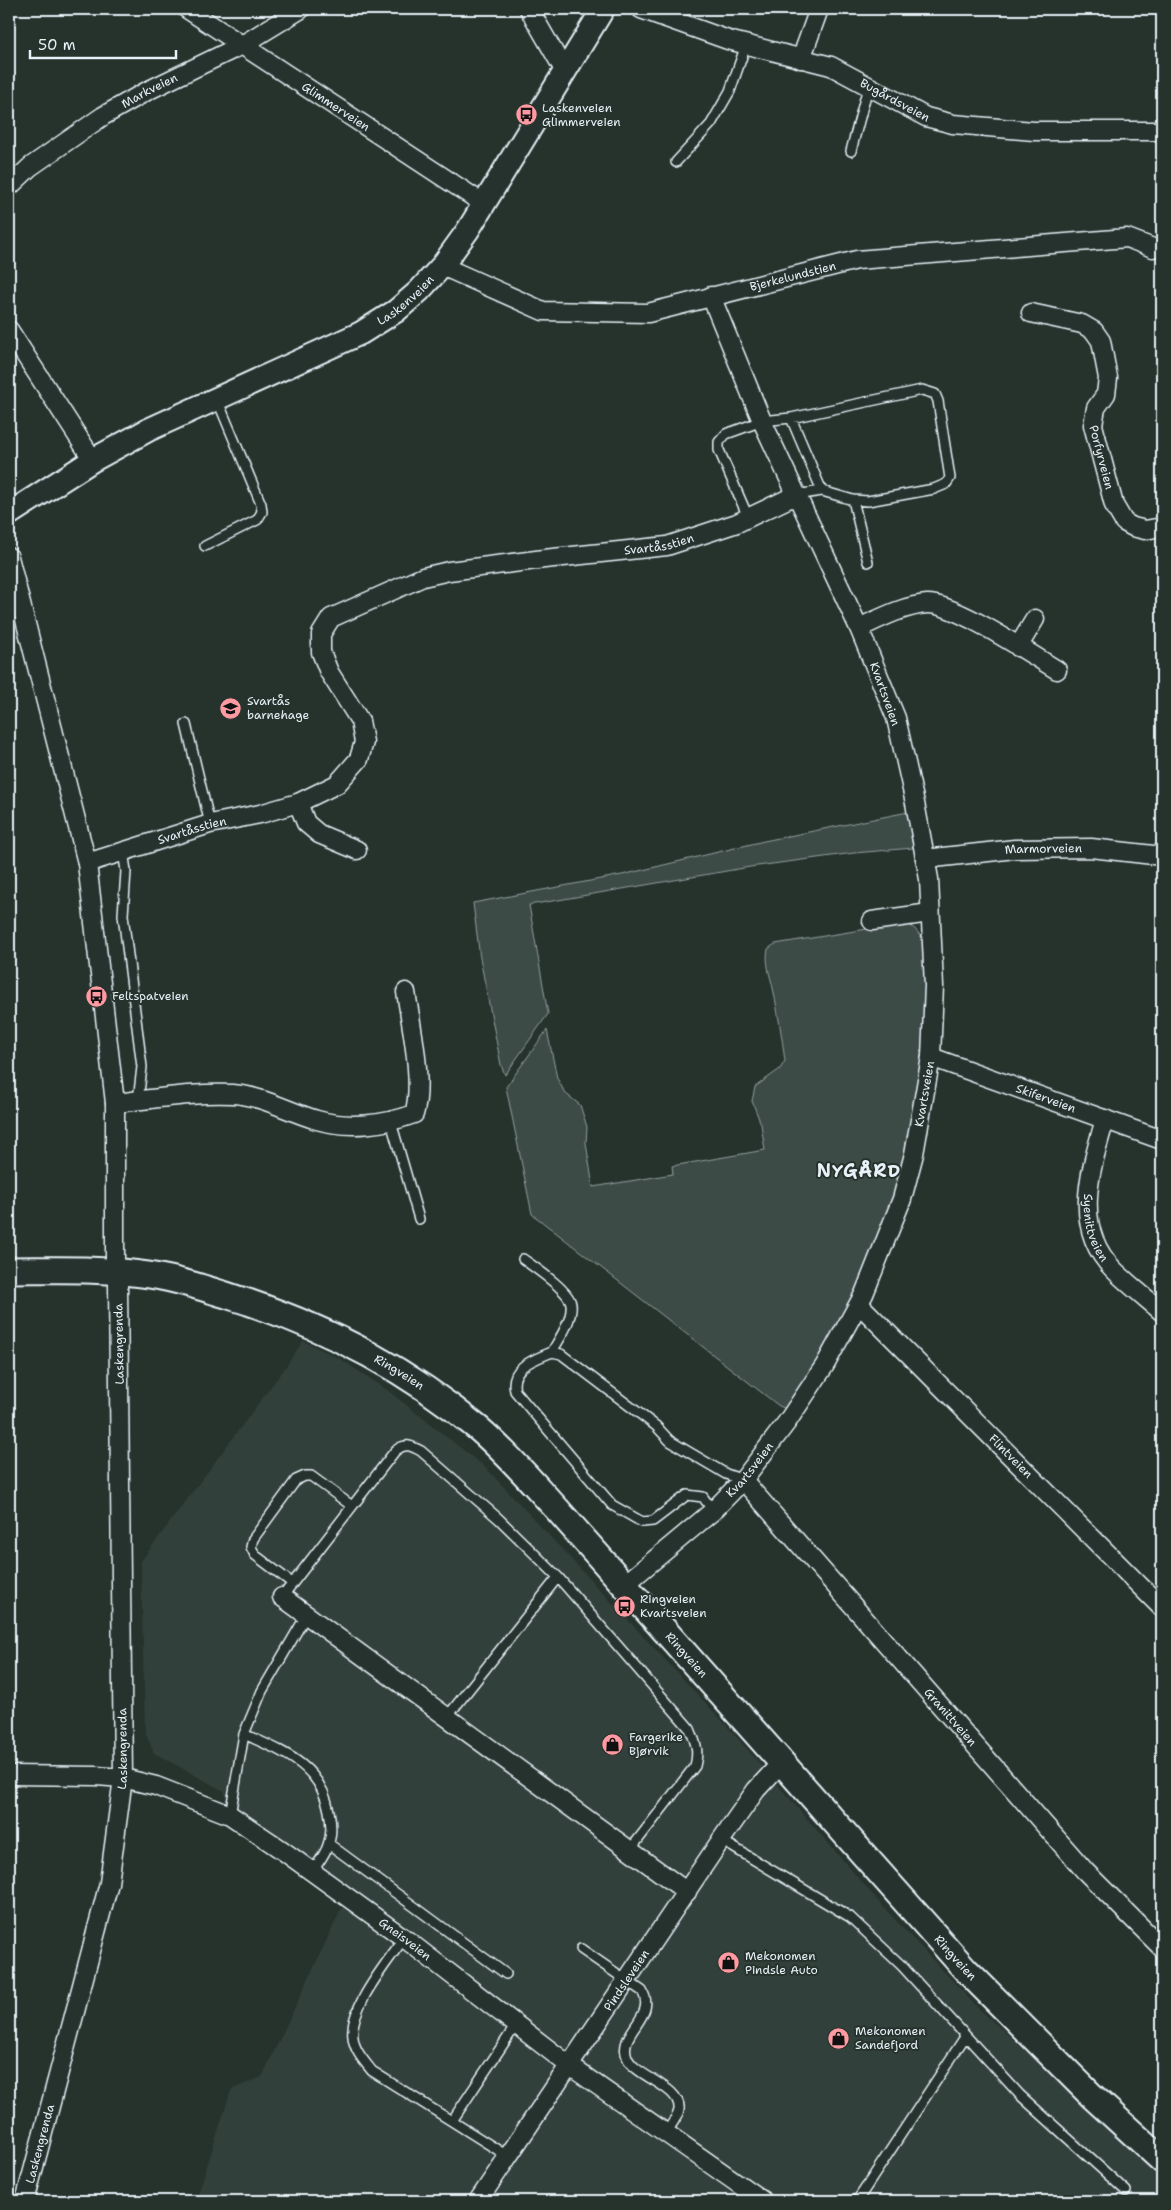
<svg xmlns="http://www.w3.org/2000/svg" width="1171" height="2210" font-family="'Shantell Sans',sans-serif">
	<rect width="100%" height="100%" fill="#26332d"/>
	<filter id="ink" filterUnits="userSpaceOnUse"><feTurbulence type="fractalNoise" baseFrequency=".02" numOctaves="2"/><feDisplacementMap in="SourceGraphic" scale="10" xChannelSelector="R" yChannelSelector="G"/><feConvolveMatrix kernelMatrix="1 2 1 2 8 2 1 2 1" color-interpolation-filters="sRGB"/></filter>
	<g filter="url(#ink)">
		<!-- built -->
		<path fill="#333f3a" d="M 303,1341 L 342,1360 L 391,1393 L 486,1468 L 727,1726 L 885,1909 L 979,2009 L 1162,2173 L 1162,2201 L 196,2201 L 231,2090 L 262,2077 L 347,1897 L 230,1815 L 224,1791 L 154,1753 L 145,1732 L 141,1561 L 285,1368 Z"/>
		<!-- green -->
		<path fill="#3e4b47" stroke="#939ea0" d="M 908,812 L 913,848 L 854,853 L 750,867 L 529,905 L 548,1014 L 505,1075 L 501,1065 L 480,958 L 473,903 L 622,875 L 764,841 Z
			M 904,923 C 930,931 926,963 926,985 C 927,1076 908,1163 875,1247 C 869,1261 864,1276 858,1290 C 847,1312 833,1334 820,1356 C 813,1369 798,1402 784,1408 L 779,1406 L 532,1214 L 506,1087 L 547,1030 L 557,1078 L 565,1093 L 580,1105 L 587,1127 L 586,1143 L 593,1187 L 673,1174 L 672,1166 L 765,1150 L 761,1124 L 752,1101 L 755,1087 L 780,1069 L 785,1061 C 782,1037 778,1012 773,988 C 770,975 765,962 768,949 L 775,944 Z"/>
		<g fill="none" stroke-linecap="round" stroke-linejoin="round">
			<defs>
				<path id="service" d="M 851,151 L 868,87
					M 676,162 L 711,124 L 730,91 L 746,45
					M 791,418 L 822,491
					M 853,500 L 868,562
					M 748,517 L 719,450 L 719,442 L 726,434 L 762,421 L 791,418 L 922,390 L 935,394 L 938,401 L 950,478 L 946,484 L 934,489 L 868,501 L 853,500 L 822,491 L 796,495
					M 205,546 L 257,520 L 262,512 L 261,504 L 217,399
					M 186,724 L 210,824
					M 123,851 L 126,871 L 123,915 L 142,1067 L 138,1101
					M 391,1122 L 419,1219
					M 523,1259 C 534,1267 570,1291 571,1304 C 573,1320 559,1339 552,1352
					M 713,1511 L 703,1497 L 687,1495 L 653,1521 L 642,1522 L 612,1505 L 515,1391 C 509,1367 533,1360 552,1352 L 561,1354 L 656,1426 L 670,1441 L 726,1474 L 743,1480
					M 292,1583 L 255,1555 L 251,1547 L 253,1539 L 296,1480 L 305,1476 L 311,1476 L 352,1506
					M 282,1597 L 395,1451 C 405,1443 410,1445 421,1451 L 499,1519 L 558,1577 L 690,1729 C 696,1743 699,1751 695,1766 L 630,1850
					M 447,1717 L 558,1577
					M 244,1734 C 283,1752 320,1764 329,1811 C 331,1821 332,1835 328,1845 C 325,1855 317,1864 312,1872
					M 230,1815 L 244,1734 L 262,1691 L 307,1614
					M 721,1840 L 850,1917 L 902,1966 L 1020,2095 L 1126,2191
					M 329,1844 L 506,1974
					M 404,1938 C 387,1963 349,2007 353,2037 C 354,2050 364,2061 372,2071 L 509,2157
					M 581,1949 L 642,1991 C 658,2016 617,2033 627,2057 C 634,2077 682,2086 679,2110 C 678,2117 670,2126 666,2133
					M 452,2121 L 516,2025
					M 857,2201 L 965,2037"/>
				<g id="minor">
					<path id="s1" d="M 187,9 L 484,204"/>
					<path d="M 529,9 L 564,70"/>
					<path id="s2" d="M 641,9 L 728,40 L 831,66 L 926,117 L 953,124 L 1034,131 L 1162,131"/>
					<path d="M 801,59 L 819,9"/>
					<path id="s3" d="M 9,187 L 30,167 L 103,116 L 147,91 L 242,45 L 301,9"/>
					<path id="s4" d="M 442,266 L 543,311 L 648,313 L 857,260 L 1127,238 L 1153,248"/>
					<path id="s5" d="M 1031,313 L 1082,324 L 1094,331 L 1101,341 L 1108,378 L 1106,394 L 1096,408 L 1093,425 L 1114,505 L 1124,522 L 1133,527 L 1145,530 L 1162,527"/>
					<path d="M 9,330 L 93,460"/>
					<path d="M 9,557 L 87,863 L 115,1103 L 115,1272"/>
					<path d="M 859,628 C 881,618 903,606 927,604 C 955,603 1030,654 1057,670"/>
					<path d="M 1018,647 L 1035,619"/>
					<path d="M 298,803 L 306,823 L 319,834 L 357,850"/>
					<path id="s6" d="M 925,859 L 1015,849 L 1091,848 L 1162,856"/>
					<path id="s7" d="M 87,863 L 210,824 L 260,814 L 298,803 L 337,784 L 359,759 L 364,742 L 360,721 L 329,672 L 321,652 L 321,634 L 331,618 L 423,577 L 449,571 L 544,559 L 667,546 L 737,523 L 796,495"/>
					<path d="M 872,921 L 930,913"/>
					<path id="s8" d="M 931,1057 L 1162,1140"/>
					<path d="M 115,1103 C 154,1099 195,1092 233,1094 C 263,1096 289,1112 317,1120 C 348,1129 384,1125 414,1114 C 424,1083 411,1025 406,992"/>
					<path id="s9" d="M 1105,1119 C 1091,1169 1071,1226 1113,1269 C 1128,1284 1146,1298 1162,1312"/>
					<path id="s10" d="M 859,1304 L 1162,1608"/>
					<path id="s11" d="M 743,1480 L 1085,1871 L 1162,1948"/>
					<path id="s12" d="M 624,1585 L 713,1511 L 743,1480 L 787,1422 L 825,1365 L 864,1294 L 902,1199 L 914,1154 L 931,1057 L 934,986 L 929,879 L 915,803 L 896,718 L 859,628 L 762,421 L 711,296"/>
					<path d="M 282,1597 L 687,1892"/>
					<path id="s13" d="M 9,1775 L 96,1776 L 123,1778 L 156,1786 L 230,1815 L 282,1850 L 404,1938 L 570,2066 L 763,2201"/>
					<path id="s14" d="M 25,2201 L 109,1883 L 123,1778 L 118,1285"/>
					<path id="s15" d="M 478,2201 L 721,1840 L 756,1790 L 781,1763"/>
				</g>
				<g id="tertiary">
					<path id="s16" d="M 9,514 L 93,460 L 148,430 L 361,333 L 396,311 L 419,291 L 442,266 L 468,230 L 603,9"/>
				</g>
				<g id="secondary">
					<path id="s17" d="M 9,1270 C 55,1270 103,1268 149,1275 C 182,1280 216,1292 248,1302 C 335,1332 408,1370 479,1429 C 507,1453 531,1481 556,1508 L 966,1970 L 1092,2096 L 1162,2160"/>
				</g>
			</defs>
			<!-- service casing -->
			<use href="#service" stroke="#e8f1f8" stroke-width="12"/>
			<!-- minor casing -->
			<use href="#minor" stroke="#e8f1f8" stroke-width="21"/>
			<!-- tertiary casing -->
			<use href="#tertiary" stroke="#e8f1f8" stroke-width="26"/>
			<!-- secondary casing -->
			<use href="#secondary" stroke="#e8f1f8" stroke-width="29"/>
			<!-- service -->
			<use href="#service" stroke="#26332d" stroke-width="9"/>
			<!-- minor -->
			<use href="#minor" stroke="#26332d" stroke-width="18"/>
			<!-- tertiary -->
			<use href="#tertiary" stroke="#26332d" stroke-width="22"/>
			<!-- secondary -->
			<use href="#secondary" stroke="#26332d" stroke-width="25"/>
		</g>
	</g>
	<!-- icons -->
	<defs>
		<symbol id="bus-disc" viewBox="-11 -11 22 22"><circle r="9.5" fill="#ff9aa2" stroke="#26332d"/><path d="M-5-6H5V4H4V6H2V4H-2V6H-4V4H-5ZM-3.5-4V0h7V-4ZM-3.5 1.2v1.5H-2V1.2ZM2 1.2v1.5H3.5V1.2Z" fill="#111"/></symbol>
		<symbol id="school-disc" viewBox="-11 -11 22 22"><circle r="9.5" fill="#ff9aa2" stroke="#26332d"/><path d="M0-5L7-2L0 1L-7-2ZM-4 1L0 2.5L4 1V4Q0 6-4 4Z" fill="#111"/></symbol>
		<symbol id="shop-disc" viewBox="-11 -11 22 22"><circle r="9.5" fill="#ff9aa2" stroke="#26332d"/><path d="M-5-2.5h2.3a2.7 3.5 0 0 1 5.4 0H5L5.5 6h-11ZM-1.5-2.5h3a1.5 2.3 0 0 0-3 0Z" fill="#111"/></symbol>
	</defs>
	<g fill-rule="evenodd">
		<use href="#bus-disc" x="514" y="102" width="25" height="25"/>
		<use href="#school-disc" x="218" y="696" width="25" height="25"/>
		<use href="#bus-disc" x="84" y="984" width="25" height="25"/>
		<use href="#bus-disc" x="612" y="1594" width="25" height="25"/>
		<use href="#shop-disc" x="600" y="1732" width="25" height="25"/>
		<use href="#shop-disc" x="716" y="1950" width="25" height="25"/>
		<use href="#shop-disc" x="826" y="2026" width="25" height="25"/>
	</g>
	<g text-anchor="middle" stroke-width="4" stroke-linejoin="round" paint-order="stroke">
		<!-- street labels -->
		<g font-size="12" fill="#e8f1f8" stroke="#26332d">
			<text dy="4" stroke="none"><textPath href="#s3" startOffset="171">Markveien</textPath></text>
			<text dy="4" stroke="none"><textPath href="#s2" startOffset="271">Bugårdsveien</textPath></text>
			<text dy="4" stroke="none"><textPath href="#s1" startOffset="178">Glimmerveien</textPath></text>
			<text dy="4" stroke="none"><textPath href="#s4" startOffset="365">Bjerkelundstien</textPath></text>
			<text dy="4" stroke="none"><textPath href="#s16" startOffset="452">Laskenveien</textPath></text>
			<text dy="4" stroke="none"><textPath href="#s5" startOffset="200">Porfyrveien</textPath></text>
			<text dy="4" stroke="none"><textPath href="#s7" startOffset="791">Svartåsstien</textPath></text>
			<text transform="translate(885 694) rotate(70)" y="4">Kvartsveien</text>
			<text dy="4" stroke="none"><textPath href="#s7" startOffset="110">Svartåsstien</textPath></text>
			<text dy="4" stroke="none"><textPath href="#s6" startOffset="119">Marmorveien</textPath></text>
			<text dy="4" stroke="none"><textPath href="#s12" startOffset="591">Kvartsveien</textPath></text>
			<text dy="4" stroke="none"><textPath href="#s8" startOffset="122">Skiferveien</textPath></text>
			<text dy="4" stroke="none"><textPath href="#s9" startOffset="112">Syenittveien</textPath></text>
			<text transform="translate(119 1344) rotate(-91)" y="4">Laskengrenda</text>
			<text dy="4" stroke="none"><textPath href="#s17" startOffset="410">Ringveien</textPath></text>
			<text dy="4" stroke="none"><textPath href="#s10" startOffset="215">Flintveien</textPath></text>
			<text dy="4" stroke="none"><textPath href="#s12" startOffset="171">Kvartsveien</textPath></text>
			<text dy="4" stroke="none"><textPath href="#s17" startOffset="815">Ringveien</textPath></text>
			<text dy="4" stroke="none"><textPath href="#s11" startOffset="315">Granittveien</textPath></text>
			<text dy="4" stroke="none"><textPath href="#s14" startOffset="464">Laskengrenda</textPath></text>
			<text dy="4" stroke="none"><textPath href="#s13" startOffset="442">Gneisveien</textPath></text>
			<text dy="4" stroke="none"><textPath href="#s17" startOffset="1220">Ringveien</textPath></text>
			<text dy="4" stroke="none"><textPath href="#s15" startOffset="266">Pindsleveien</textPath></text>
			<text dy="4" stroke="none"><textPath href="#s14" startOffset="59">Laskengrenda</textPath></text>
		</g>
		<!-- poi labels -->
		<g font-size="12" fill="#e8f1f8" stroke="#26332d" text-anchor="start">
			<text x="542" y="112">Laskenveien<tspan x="542" dy="14">Glimmerveien</tspan></text>
			<text x="247" y="705">Svartås<tspan x="247" dy="14">barnehage</tspan></text>
			<text x="112" y="1000">Feltspatveien</text>
			<text x="640" y="1603">Ringveien<tspan x="640" dy="14">Kvartsveien</tspan></text>
			<text x="629" y="1741">Fargerike<tspan x="629" dy="14">Bjørvik</tspan></text>
			<text x="745" y="1960">Mekonomen<tspan x="745" dy="14">Pindsle Auto</tspan></text>
			<text x="855" y="2035">Mekonomen<tspan x="855" dy="14">Sandefjord</tspan></text>
		</g>
		<!-- district labels -->
		<g font-size="18" font-weight="bold" letter-spacing="1" fill="#e8f1f8" stroke="#26332d">
			<text x="859" y="1177">NYGÅRD</text>
		</g>
	</g>
	<!-- margin -->
	<rect width="1171" height="2210" fill="none" stroke="#26332d" stroke-width="30"/>
	<rect x="15" y="15" width="1141" height="2180" fill="none" stroke="#e8f1f8" stroke-width="2" filter="url(#ink)"/>
	<!-- scale -->
	<path d="M30 50v8h146v-8" fill="none" stroke="#e8f1f8" stroke-width="2.5"/>
	<text x="38" y="50" font-size="15" fill="#e8f1f8" stroke="#26332d" stroke-width="4" paint-order="stroke">50 m</text>
</svg>
